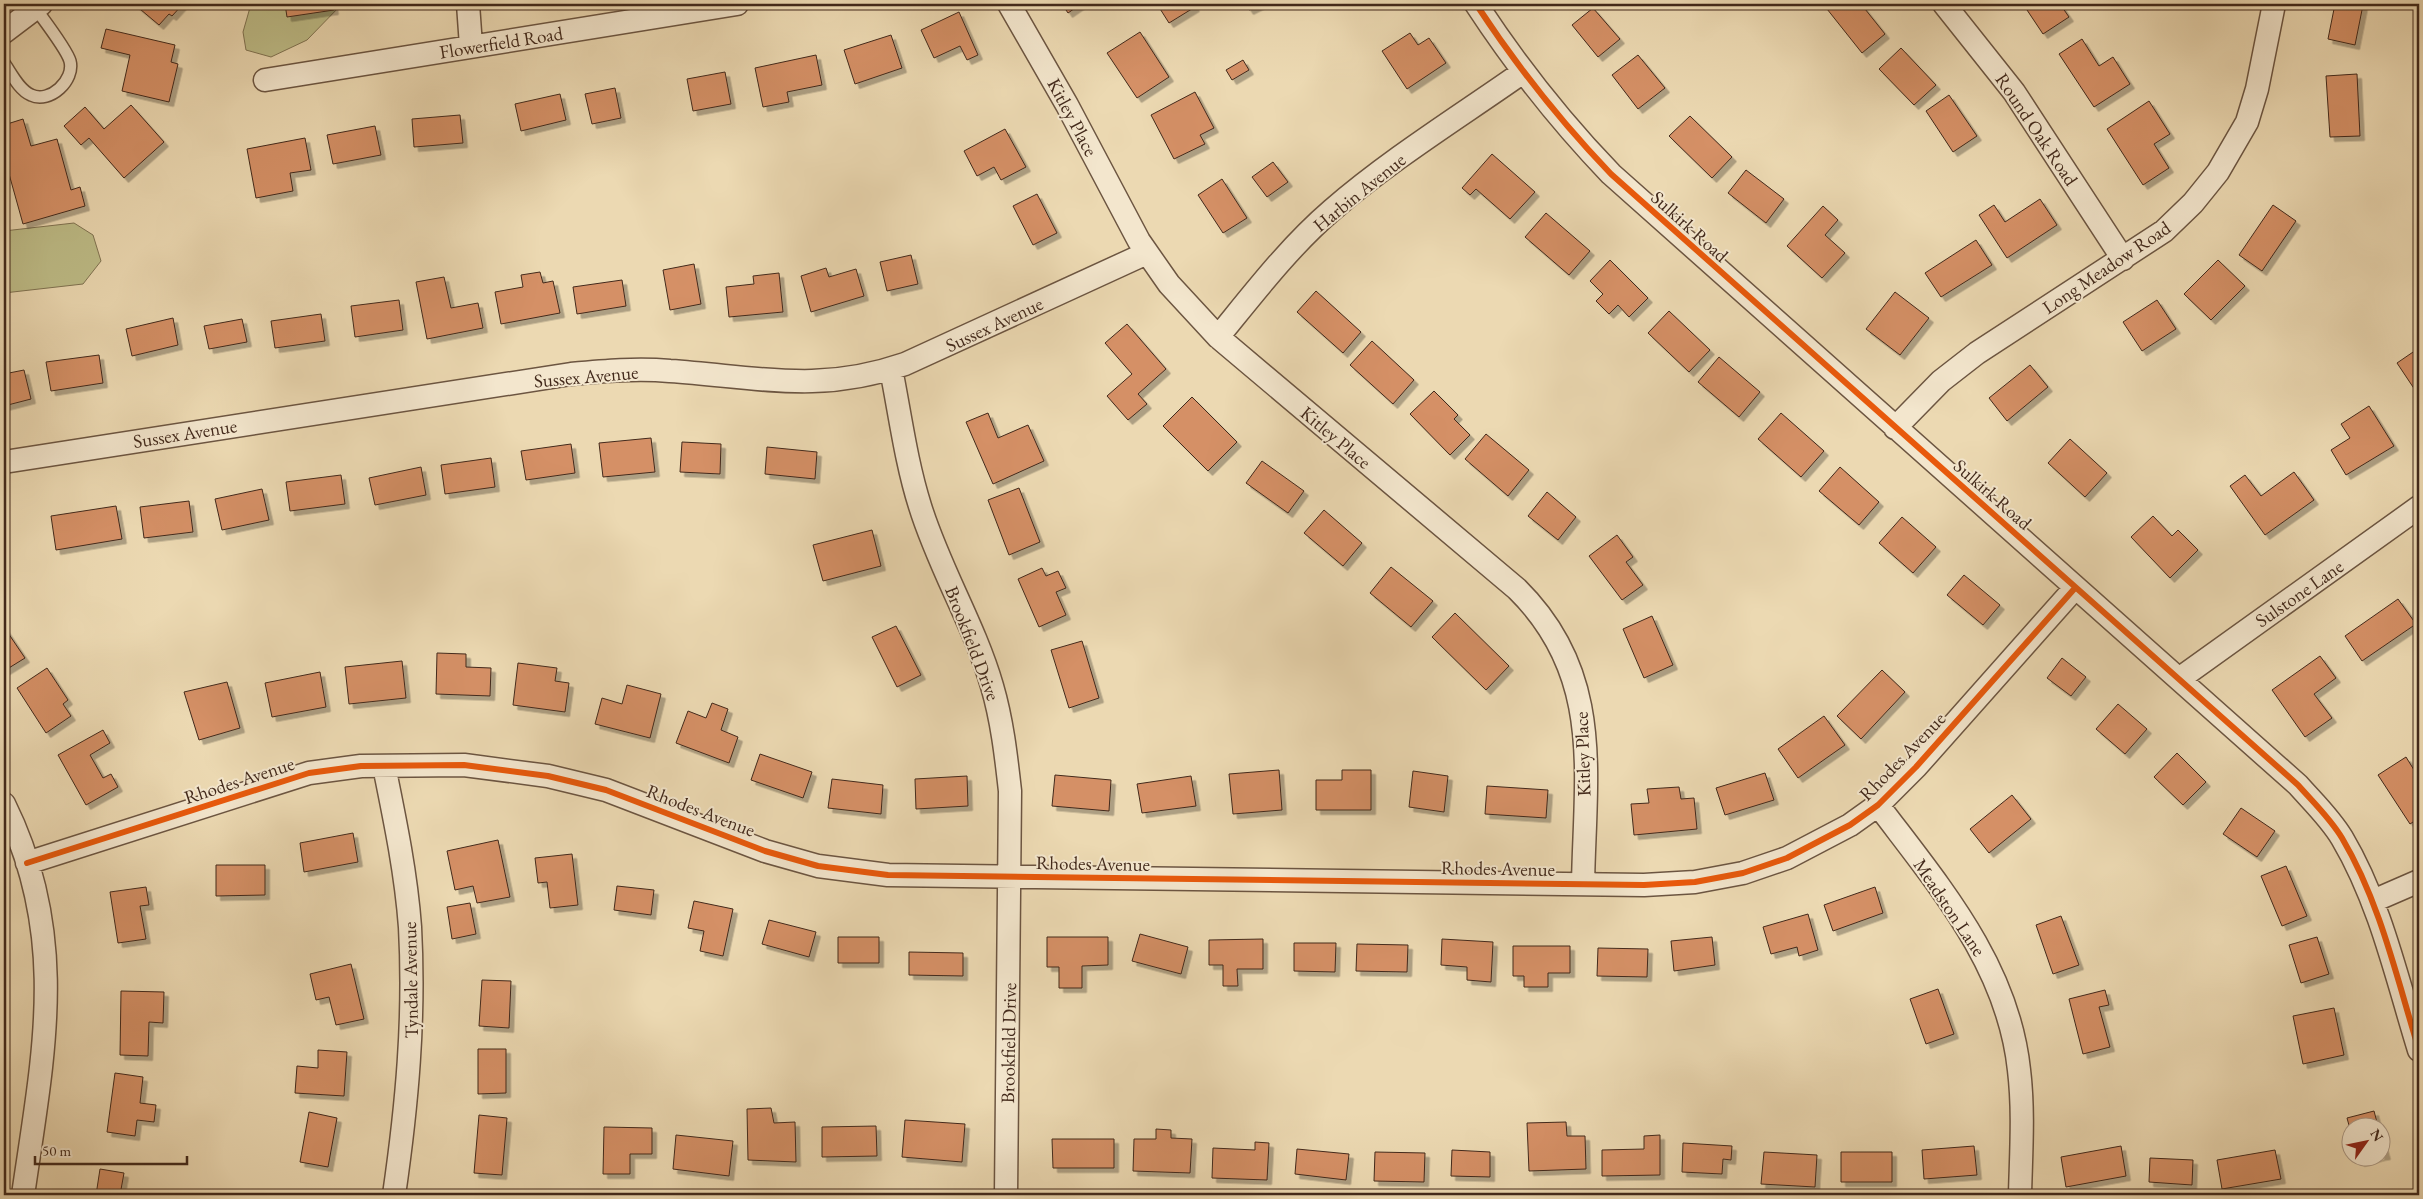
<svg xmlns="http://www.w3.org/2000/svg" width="2423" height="1199" font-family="'EB Garamond',serif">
	<defs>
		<filter id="shadow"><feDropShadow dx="4.5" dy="4.5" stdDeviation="0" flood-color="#0004"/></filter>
	</defs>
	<rect width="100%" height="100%" fill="#ecd9b2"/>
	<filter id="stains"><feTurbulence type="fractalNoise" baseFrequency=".004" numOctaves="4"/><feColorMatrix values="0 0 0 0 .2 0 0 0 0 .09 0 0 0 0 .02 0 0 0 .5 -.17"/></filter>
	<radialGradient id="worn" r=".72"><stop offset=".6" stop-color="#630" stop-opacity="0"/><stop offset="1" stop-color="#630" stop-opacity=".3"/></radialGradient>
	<!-- green -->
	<path fill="#bebd88" stroke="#807352" d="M 251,4 L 342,4 L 307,40 L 271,57 L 246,50 L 243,32 Z
		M 74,223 L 93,235 L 101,261 L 83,284 L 4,293 L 4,231 Z"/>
	<!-- building -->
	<path fill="#d59066" stroke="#42291b" filter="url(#shadow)" d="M 134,4 L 183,4 L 172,16 L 169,14 L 159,25 Z
		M 285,4 L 333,4 L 334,10 L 287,17 Z
		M 1062,4 L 1081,4 L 1068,13 Z
		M 1157,4 L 1193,4 L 1195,7 L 1169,23 Z
		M 1245,4 L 1261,4 L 1249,10 Z
		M 1833,4 L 1861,4 L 1885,34 L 1862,53 L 1827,9 Z
		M 2023,4 L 2060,4 L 2069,17 L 2043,34 Z
		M 2335,4 L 2363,5 L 2355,45 L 2328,39 Z
		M 1593,8 L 1620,39 L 1598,57 L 1572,25 Z
		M 959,12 L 978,55 L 967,60 L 960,46 L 934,58 L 921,30 Z
		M 106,29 L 175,45 L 171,62 L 178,64 L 169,102 L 122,91 L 130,55 L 101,48 Z
		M 1140,32 L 1169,77 L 1137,98 L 1107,53 Z
		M 1410,33 L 1418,45 L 1429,38 L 1446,63 L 1407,89 L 1382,51 Z
		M 891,35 L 902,68 L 855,84 L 844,50 Z
		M 2082,39 L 2099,66 L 2113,57 L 2130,84 L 2094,107 L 2059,54 Z
		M 1901,48 L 1936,85 L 1914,105 L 1879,69 Z
		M 816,55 L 822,85 L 787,92 L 789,102 L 763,107 L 755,68 Z
		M 1638,55 L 1665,88 L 1638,109 L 1612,75 Z
		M 1243,60 L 1249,70 L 1232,80 L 1226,70 Z
		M 725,72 L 731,104 L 693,111 L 687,79 Z
		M 2357,74 L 2360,136 L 2330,137 L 2326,76 Z
		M 615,88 L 621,118 L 592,124 L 585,94 Z
		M 1195,92 L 1214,128 L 1200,135 L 1205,144 L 1174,159 L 1151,115 Z
		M 560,94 L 566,120 L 521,131 L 515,104 Z
		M 1949,95 L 1977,136 L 1953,152 L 1926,111 Z
		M 2149,101 L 2170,134 L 2154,144 L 2169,168 L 2143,185 L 2107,129 Z
		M 131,105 L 164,142 L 124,178 L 89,138 L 81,145 L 64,126 L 85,107 L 104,129 Z
		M 460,115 L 463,143 L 414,147 L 412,119 Z
		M 1690,116 L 1732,157 L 1712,178 L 1669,136 Z
		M 23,119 L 31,146 L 57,139 L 71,190 L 80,187 L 85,206 L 23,224 L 4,156 L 4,125 Z
		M 375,126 L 381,155 L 333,164 L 327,135 Z
		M 1005,129 L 1026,167 L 1001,180 L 994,167 L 977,176 L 964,151 Z
		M 305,138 L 311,170 L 290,173 L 293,191 L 256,198 L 247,149 Z
		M 1492,154 L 1535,192 L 1510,219 L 1476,189 L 1470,195 L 1462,188 Z
		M 1273,162 L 1288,182 L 1267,197 L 1252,177 Z
		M 1746,170 L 1784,199 L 1766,223 L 1728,193 Z
		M 1222,179 L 1247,218 L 1223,233 L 1198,195 Z
		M 1037,194 L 1057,233 L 1033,245 L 1013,206 Z
		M 2040,199 L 2057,225 L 2007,258 L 1979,215 L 1994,205 L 2005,222 Z
		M 2273,205 L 2296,221 L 2262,271 L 2239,255 Z
		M 1823,206 L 1838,220 L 1825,235 L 1845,253 L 1822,278 L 1787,246 Z
		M 1546,213 L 1590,251 L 1569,275 L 1525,237 Z
		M 1976,240 L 1992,265 L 1941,297 L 1925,273 Z
		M 911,255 L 918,284 L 887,291 L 880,262 Z
		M 1610,260 L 1648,298 L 1629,317 L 1618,305 L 1609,314 L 1596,301 L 1603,294 L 1590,281 Z
		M 2218,260 L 2245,286 L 2211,320 L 2184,294 Z
		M 694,264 L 701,304 L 670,310 L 663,270 Z
		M 826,268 L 829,277 L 856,269 L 864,296 L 811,312 L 801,276 Z
		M 540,272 L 543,283 L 553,281 L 560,313 L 501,324 L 495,292 L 523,287 L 521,275 Z
		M 779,273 L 783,312 L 729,317 L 726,287 L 754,284 L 753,276 Z
		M 444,277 L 451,308 L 478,303 L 483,328 L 427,339 L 416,282 Z
		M 622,280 L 626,306 L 577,314 L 573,287 Z
		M 1316,291 L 1361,332 L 1343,353 L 1297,312 Z
		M 1895,292 L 1929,318 L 1900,355 L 1866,329 Z
		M 399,300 L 403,330 L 355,337 L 351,306 Z
		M 2157,300 L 2176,329 L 2142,351 L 2123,322 Z
		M 1669,311 L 1710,350 L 1689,372 L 1648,333 Z
		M 321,314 L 325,341 L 275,348 L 271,321 Z
		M 173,318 L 178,345 L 132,356 L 126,329 Z
		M 242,319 L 247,342 L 209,349 L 204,326 Z
		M 1127,324 L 1166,369 L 1138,394 L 1147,404 L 1128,420 L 1107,396 L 1132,374 L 1105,343 Z
		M 1372,341 L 1414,380 L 1393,404 L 1350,365 Z
		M 2416,350 L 2419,354 L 2419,396 L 2397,363 Z
		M 99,355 L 103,383 L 51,391 L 46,362 Z
		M 1719,357 L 1760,392 L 1739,417 L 1698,382 Z
		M 2030,365 L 2048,387 L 2007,421 L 1989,398 Z
		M 24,370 L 31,399 L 4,406 L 4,374 Z
		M 1434,391 L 1458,415 L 1454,419 L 1470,435 L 1450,455 L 1410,414 Z
		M 1192,397 L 1237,442 L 1208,471 L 1163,426 Z
		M 2369,406 L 2394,446 L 2346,475 L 2331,450 L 2350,438 L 2341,424 Z
		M 988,413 L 998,438 L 1028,425 L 1044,461 L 993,484 L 966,422 Z
		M 1781,413 L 1824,451 L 1801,477 L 1758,439 Z
		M 1486,434 L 1529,470 L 1508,496 L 1465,459 Z
		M 651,438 L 655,472 L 603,477 L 599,443 Z
		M 2070,439 L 2107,473 L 2085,497 L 2048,463 Z
		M 682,442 L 721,444 L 720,474 L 680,472 Z
		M 571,444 L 575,473 L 526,480 L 521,451 Z
		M 767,447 L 817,452 L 815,479 L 765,474 Z
		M 491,458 L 495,487 L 445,494 L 441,465 Z
		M 1262,461 L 1304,491 L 1288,513 L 1246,483 Z
		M 421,467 L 426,495 L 375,505 L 369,478 Z
		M 1840,467 L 1879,502 L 1859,525 L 1819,491 Z
		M 2294,472 L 2314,500 L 2265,535 L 2230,486 L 2245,475 L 2261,496 Z
		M 341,475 L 345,504 L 290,511 L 286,482 Z
		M 1019,488 L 1040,542 L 1009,555 L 988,500 Z
		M 262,489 L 269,520 L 222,530 L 215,499 Z
		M 1547,492 L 1576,517 L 1558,540 L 1528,516 Z
		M 189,501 L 193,532 L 144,538 L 140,507 Z
		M 116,506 L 122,539 L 56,550 L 51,516 Z
		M 1324,510 L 1362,543 L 1343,566 L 1304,533 Z
		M 2153,516 L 2172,536 L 2178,530 L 2198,550 L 2170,578 L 2131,537 Z
		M 1902,517 L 1936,547 L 1913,573 L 1879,543 Z
		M 872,530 L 881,566 L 823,581 L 813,545 Z
		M 1617,535 L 1633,557 L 1626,562 L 1643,585 L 1622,600 L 1589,556 Z
		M 1391,567 L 1433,601 L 1411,627 L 1370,593 Z
		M 1042,568 L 1046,576 L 1058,571 L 1066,588 L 1056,592 L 1066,615 L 1039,627 L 1018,579 Z
		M 1964,575 L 2000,605 L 1983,625 L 1947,595 Z
		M 2398,599 L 2416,624 L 2362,661 L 2345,636 Z
		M 1455,613 L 1509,666 L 1486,690 L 1432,637 Z
		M 1652,616 L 1673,665 L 1644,678 L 1623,629 Z
		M 896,626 L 921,675 L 897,687 L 872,637 Z
		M 4,627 L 25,658 L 4,671 Z
		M 1082,641 L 1099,698 L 1069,708 L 1051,650 Z
		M 437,653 L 466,654 L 466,667 L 491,668 L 490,696 L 436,694 Z
		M 2320,656 L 2336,678 L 2314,694 L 2332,718 L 2305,737 L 2272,690 Z
		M 2062,658 L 2086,677 L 2071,696 L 2047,678 Z
		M 402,661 L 406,698 L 349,704 L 345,667 Z
		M 518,663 L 557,668 L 555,681 L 569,683 L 565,712 L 513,705 Z
		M 47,668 L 68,700 L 63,704 L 71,716 L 46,733 L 17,688 Z
		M 1882,670 L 1905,692 L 1861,739 L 1837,716 Z
		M 320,672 L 326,707 L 272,717 L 265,683 Z
		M 227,682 L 240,728 L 199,740 L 184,692 Z
		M 627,685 L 661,694 L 650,738 L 595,724 L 602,698 L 622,704 Z
		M 712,703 L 728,709 L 721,730 L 738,737 L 729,763 L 676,743 L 688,711 L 706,718 Z
		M 2118,704 L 2147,729 L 2125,754 L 2096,729 Z
		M 1824,716 L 1845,745 L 1798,778 L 1778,749 Z
		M 103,730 L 110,743 L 90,755 L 103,778 L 111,774 L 118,787 L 86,805 L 58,755 Z
		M 2177,753 L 2206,782 L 2183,805 L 2154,777 Z
		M 760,754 L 812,772 L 803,798 L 751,780 Z
		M 2406,757 L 2419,778 L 2419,818 L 2410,824 L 2378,775 Z
		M 1279,770 L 1282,810 L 1233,814 L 1229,774 Z
		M 1342,770 L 1371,770 L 1371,810 L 1316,810 L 1316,780 L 1342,780 Z
		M 1413,771 L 1448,776 L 1444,812 L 1409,807 Z
		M 1765,773 L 1774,800 L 1725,815 L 1716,788 Z
		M 1055,775 L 1111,780 L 1109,811 L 1052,806 Z
		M 967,776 L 968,806 L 916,809 L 915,779 Z
		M 1191,776 L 1196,806 L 1142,813 L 1137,784 Z
		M 832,779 L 883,785 L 881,814 L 828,808 Z
		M 1487,786 L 1548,790 L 1546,818 L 1485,814 Z
		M 1679,787 L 1681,799 L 1694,798 L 1697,829 L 1634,835 L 1631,804 L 1649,803 L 1647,789 Z
		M 2012,795 L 2031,819 L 1989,853 L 1970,829 Z
		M 2241,808 L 2275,831 L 2257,857 L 2223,834 Z
		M 353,833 L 358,862 L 304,872 L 300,843 Z
		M 498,840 L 510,897 L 477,903 L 473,886 L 455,890 L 447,851 Z
		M 572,854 L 578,905 L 550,908 L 547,882 L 538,883 L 535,858 Z
		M 216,865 L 265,865 L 265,895 L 216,896 Z
		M 2286,866 L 2307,916 L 2282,926 L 2261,876 Z
		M 617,886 L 654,890 L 651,915 L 614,910 Z
		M 146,887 L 149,905 L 140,906 L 146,939 L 118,943 L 110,892 Z
		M 1875,887 L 1883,913 L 1833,931 L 1824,905 Z
		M 694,901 L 733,909 L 723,956 L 700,951 L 704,931 L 688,928 Z
		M 470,903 L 476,934 L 452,939 L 447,907 Z
		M 1808,914 L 1818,950 L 1799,956 L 1797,947 L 1771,954 L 1763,927 Z
		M 2061,916 L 2079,965 L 2053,974 L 2036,925 Z
		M 769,920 L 816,932 L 809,957 L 762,944 Z
		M 1140,934 L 1188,947 L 1181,974 L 1132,961 Z
		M 838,937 L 879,937 L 879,963 L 838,963 Z
		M 1047,937 L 1108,937 L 1108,965 L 1082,966 L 1082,988 L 1059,988 L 1059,967 L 1047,967 Z
		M 1712,937 L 1715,965 L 1674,971 L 1671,941 Z
		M 2317,937 L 2329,974 L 2301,983 L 2289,945 Z
		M 1263,939 L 1263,969 L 1237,969 L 1238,986 L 1223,986 L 1223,965 L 1209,965 L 1209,940 Z
		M 1442,939 L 1493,942 L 1491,982 L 1467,980 L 1467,967 L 1441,965 Z
		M 1294,943 L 1336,943 L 1335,972 L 1294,971 Z
		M 1357,944 L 1408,945 L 1407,972 L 1356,971 Z
		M 1513,946 L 1570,946 L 1570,973 L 1548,973 L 1548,987 L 1524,987 L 1524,976 L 1513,976 Z
		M 1598,948 L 1648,949 L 1647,977 L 1597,976 Z
		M 909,952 L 963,953 L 963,976 L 909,975 Z
		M 351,964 L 364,1019 L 336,1025 L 329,997 L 316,1000 L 310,974 Z
		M 482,980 L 511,981 L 509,1028 L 479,1026 Z
		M 1938,989 L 1954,1034 L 1926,1044 L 1910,999 Z
		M 2105,990 L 2109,1005 L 2099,1007 L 2110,1047 L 2083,1054 L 2069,999 Z
		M 121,991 L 164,992 L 163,1023 L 149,1022 L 148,1056 L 120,1055 Z
		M 2334,1008 L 2344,1055 L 2303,1064 L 2293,1016 Z
		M 478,1049 L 506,1049 L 506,1093 L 478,1094 Z
		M 318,1050 L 347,1052 L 344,1096 L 295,1093 L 297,1066 L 318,1068 Z
		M 115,1073 L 143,1077 L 140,1103 L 156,1105 L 154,1122 L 137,1120 L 135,1136 L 107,1132 Z
		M 771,1108 L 774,1123 L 795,1122 L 796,1162 L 748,1160 L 747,1109 Z
		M 2374,1111 L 2378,1126 L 2350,1126 L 2350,1129 L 2347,1118 Z
		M 309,1112 L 337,1118 L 328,1167 L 300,1162 Z
		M 479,1115 L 507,1118 L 502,1175 L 474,1173 Z
		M 905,1120 L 965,1124 L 962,1162 L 902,1157 Z
		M 1566,1122 L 1567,1136 L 1585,1136 L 1586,1169 L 1529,1171 L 1527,1123 Z
		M 876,1126 L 877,1156 L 822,1157 L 822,1127 Z
		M 604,1127 L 652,1128 L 652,1154 L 630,1154 L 630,1174 L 603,1174 Z
		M 1156,1129 L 1171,1130 L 1171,1138 L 1192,1139 L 1190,1173 L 1133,1171 L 1134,1139 L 1156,1139 Z
		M 2380,1134 L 2386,1155 L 2380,1156 Z
		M 676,1135 L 733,1141 L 729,1176 L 673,1169 Z
		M 1660,1135 L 1660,1175 L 1602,1176 L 1602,1150 L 1644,1149 L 1644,1136 Z
		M 1052,1139 L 1114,1139 L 1114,1168 L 1053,1168 Z
		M 1255,1142 L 1269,1143 L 1267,1180 L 1212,1178 L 1213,1148 L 1255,1150 Z
		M 1683,1143 L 1732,1146 L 1731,1160 L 1723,1159 L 1722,1174 L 1682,1172 Z
		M 1974,1146 L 1977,1175 L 1924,1179 L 1922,1150 Z
		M 2121,1146 L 2126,1176 L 2066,1187 L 2061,1157 Z
		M 1297,1149 L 1349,1154 L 1346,1180 L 1295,1174 Z
		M 1452,1150 L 1490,1152 L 1490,1177 L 1451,1176 Z
		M 2275,1150 L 2281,1179 L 2222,1189 L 2217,1160 Z
		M 1375,1152 L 1425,1153 L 1424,1182 L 1374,1181 Z
		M 1764,1152 L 1817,1155 L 1815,1187 L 1761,1184 Z
		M 1841,1152 L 1892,1152 L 1892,1182 L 1841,1182 Z
		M 2358,1156 L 2380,1156 L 2360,1162 Z
		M 2150,1158 L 2193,1160 L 2192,1185 L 2149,1182 Z
		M 100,1169 L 124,1173 L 120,1195 L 96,1195 Z"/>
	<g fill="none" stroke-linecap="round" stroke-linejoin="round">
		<defs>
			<path id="lane" d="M 4,63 C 11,73 19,90 31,95 C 50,104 75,80 70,61 C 67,50 44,20 36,9"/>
			<path id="street" d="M 468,4 L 471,46
				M 1009,4 L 1067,105 L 1139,241 L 1169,284 L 1218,337 L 1517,589 C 1604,675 1585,773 1583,884
				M 1476,4 C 1516,65 1560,121 1611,174 L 2298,785 C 2313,802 2330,818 2342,838 C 2380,902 2397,979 2419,1050
				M 1944,4 L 2014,92 L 2123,259
				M 4,32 L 41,4
				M 265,80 L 737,4
				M 1218,337 C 1254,293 1289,247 1332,210 C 1391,159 1459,117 1523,72
				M 891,369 C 900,414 906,462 920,506 C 939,568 974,624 992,686 C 1002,720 1006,755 1010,791 L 1006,1195
				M 1895,428 L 1941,381 L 1977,353 L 2164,231 L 2193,203 L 2218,172 L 2247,122 L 2257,89 L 2274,4
				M 4,462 L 571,374 C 604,371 637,368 670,371 C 758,377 818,394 905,364 L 1147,253
				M 2179,679 L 2419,507
				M 384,766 C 395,820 406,873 410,927 C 415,1019 407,1105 394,1195
				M 4,804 C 70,937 43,1056 23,1195
				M 1878,805 C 1939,886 2008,965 2019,1070 C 2024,1111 2021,1154 2020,1195
				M 27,863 L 309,773 L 361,766 L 464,765 L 548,776 L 606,790 L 765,851 L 818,866 L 888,875 L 1644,885 L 1695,882 L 1743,873 L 1787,858 L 1850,825 L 1878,805 L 1916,767 L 2075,588
				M 2373,901 L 2419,881"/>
		</defs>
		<!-- lane casing -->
		<use href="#lane" stroke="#6c5541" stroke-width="14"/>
		<!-- street casing -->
		<use href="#street" stroke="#6c5541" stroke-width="25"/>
		<!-- lane -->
		<use href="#lane" stroke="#f3e6cd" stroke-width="11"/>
		<!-- street -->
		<use href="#street" stroke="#f3e6cd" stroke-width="22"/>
		<defs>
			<path id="cycleway" d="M 1476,4 C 1516,65 1560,121 1611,174 L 2298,785 C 2313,802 2330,818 2342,838 C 2380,902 2397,979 2419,1050
				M 27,863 L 309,773 L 361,766 L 464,765 L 548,776 L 606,790 L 765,851 L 818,866 L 888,875 L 1644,885 L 1695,882 L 1743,873 L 1787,858 L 1850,825 L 1878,805 L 1916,767 L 2075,588"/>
		</defs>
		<!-- cycleway casing -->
		<use href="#cycleway" stroke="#f3e6cd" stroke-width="9"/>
		<!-- cycleway -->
		<use href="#cycleway" stroke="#e8590c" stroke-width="6"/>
	</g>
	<g text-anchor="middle" stroke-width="4" stroke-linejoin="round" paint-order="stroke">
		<!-- street labels -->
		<g font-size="19" fill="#42291b" stroke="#f3e6cd">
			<text transform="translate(501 42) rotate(-9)" y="7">Flowerfield Road</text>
			<text transform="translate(1073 117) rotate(62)" y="7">Kitley Place</text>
			<text transform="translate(2037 129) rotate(56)" y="7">Round Oak Road</text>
			<text transform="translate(1359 192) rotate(-39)" y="7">Harbin Avenue</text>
			<text transform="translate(1690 226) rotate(42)" y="7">Sulkirk Road</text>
			<text transform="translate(2106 267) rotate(-34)" y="7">Long Meadow Road</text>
			<text transform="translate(994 324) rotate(-25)" y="7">Sussex Avenue</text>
			<text transform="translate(586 376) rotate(-5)" y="7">Sussex Avenue</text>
			<text transform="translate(185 433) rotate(-9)" y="7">Sussex Avenue</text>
			<text transform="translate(1336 437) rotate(40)" y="7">Kitley Place</text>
			<text transform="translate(1993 494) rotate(41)" y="7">Sulkirk Road</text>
			<text transform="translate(2299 593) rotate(-35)" y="7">Sulstone Lane</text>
			<text transform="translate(973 643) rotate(69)" y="7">Brookfield Drive</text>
			<text transform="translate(1582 754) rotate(-92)" y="7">Kitley Place</text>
			<text transform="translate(1902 756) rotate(-46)" y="7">Rhodes Avenue</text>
			<text transform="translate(239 780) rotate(-18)" y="7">Rhodes Avenue</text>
			<text transform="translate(701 810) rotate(21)" y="7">Rhodes Avenue</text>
			<text transform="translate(1093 863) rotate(1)" y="7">Rhodes Avenue</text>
			<text transform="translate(1498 868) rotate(1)" y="7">Rhodes Avenue</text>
			<text transform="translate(1950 907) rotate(56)" y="7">Meadston Lane</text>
			<text transform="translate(410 980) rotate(-91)" y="7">Tyndale Avenue</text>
			<text transform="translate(1008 1043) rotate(-89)" y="7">Brookfield Drive</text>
		</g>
	</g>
	<!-- margin -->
	<rect width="2423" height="1199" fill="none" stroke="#ecd9b2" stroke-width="20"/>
	<rect x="5" y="5" width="2413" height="1189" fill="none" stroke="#42291b" stroke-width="2.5"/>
	<rect x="10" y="10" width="2403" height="1179" fill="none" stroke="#42291b"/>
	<!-- north arrow -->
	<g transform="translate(2366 1142) rotate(57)"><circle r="24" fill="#f3e6cd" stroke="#ac9a86"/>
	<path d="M0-4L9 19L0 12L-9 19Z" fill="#8f2418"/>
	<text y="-8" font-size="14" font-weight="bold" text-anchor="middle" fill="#42291b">N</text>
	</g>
	<!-- scale -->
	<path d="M35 1156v8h152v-8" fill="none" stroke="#42291b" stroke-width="2.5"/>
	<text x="42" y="1156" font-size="15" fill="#42291b" stroke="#f3e6cd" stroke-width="4" paint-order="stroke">50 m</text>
	<rect width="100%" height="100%" filter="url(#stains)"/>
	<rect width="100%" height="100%" fill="url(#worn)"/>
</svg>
